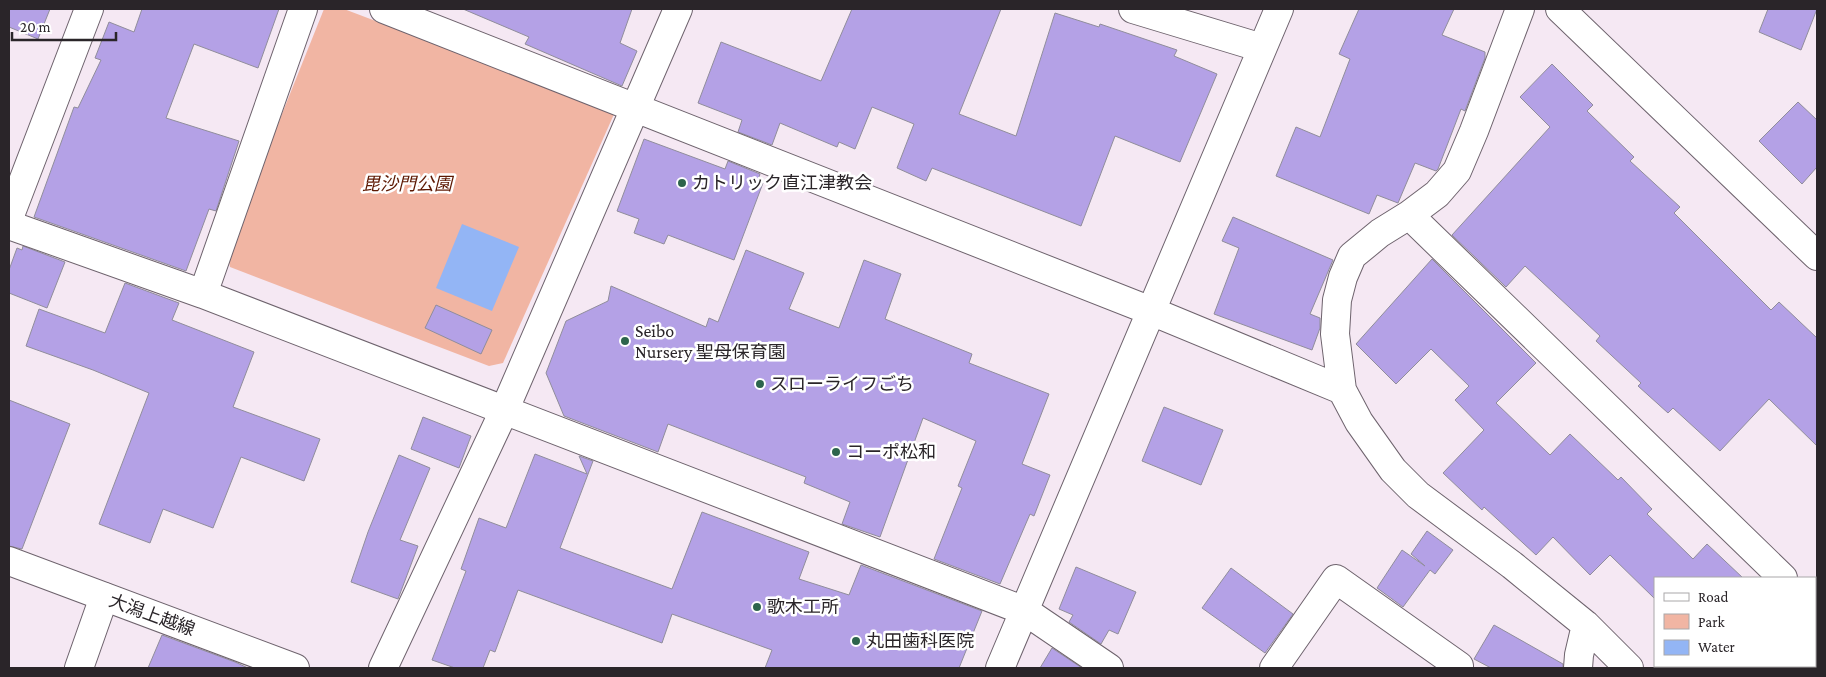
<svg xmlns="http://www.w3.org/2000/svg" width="1826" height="677" font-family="'Crimson Pro','Noto Sans JP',serif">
	<rect width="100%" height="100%" fill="#f5e8f3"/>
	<!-- green -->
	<path fill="#f1b5a3" d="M 324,9 L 344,9 L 615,112 L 503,363 L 489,366 L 230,267 L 227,251 Z"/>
	<!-- water -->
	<path fill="#93b5f5" d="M 462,224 L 519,247 L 492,311 L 436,288 Z"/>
	<!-- building -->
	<path fill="#b4a1e6" stroke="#908d9b" d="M 9,9 L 50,9 L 38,39 L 9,27 Z
		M 142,9 L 279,9 L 258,68 L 194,44 L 166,118 L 239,141 L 216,211 L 209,209 L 186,271 L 34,217 L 74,107 L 78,108 L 101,60 L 95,58 L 109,22 L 134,32 Z
		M 463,9 L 632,9 L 620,43 L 637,51 L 622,86 L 525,44 L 529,37 Z
		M 852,9 L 1001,9 L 959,114 L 1016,136 L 1055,13 L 1099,27 L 1100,24 L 1177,50 L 1174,56 L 1217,74 L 1180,162 L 1115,136 L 1081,226 L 932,168 L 926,181 L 897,168 L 914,124 L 872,107 L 855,149 L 839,142 L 837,147 L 780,123 L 772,145 L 738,132 L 742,120 L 698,103 L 721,42 L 821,81 Z
		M 1359,9 L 1454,9 L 1442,35 L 1485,52 L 1485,58 L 1465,111 L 1461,109 L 1438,169 L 1436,171 L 1415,163 L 1398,203 L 1377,195 L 1369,214 L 1276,176 L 1296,127 L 1320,137 L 1350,59 L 1339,54 Z
		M 1768,9 L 1817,9 L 1801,50 L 1759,32 Z
		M 1552,64 L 1593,105 L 1587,111 L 1634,157 L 1630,161 L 1680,207 L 1674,213 L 1771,310 L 1779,302 L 1817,338 L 1817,446 L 1769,399 L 1720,451 L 1673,408 L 1668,413 L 1638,386 L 1641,383 L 1596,341 L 1600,336 L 1525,266 L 1506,287 L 1452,235 L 1550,127 L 1520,97 Z
		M 1798,102 L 1817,120 L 1817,167 L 1802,184 L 1759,141 Z
		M 644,139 L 725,169 L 728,161 L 760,174 L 758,181 L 763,183 L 734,260 L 668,235 L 664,244 L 634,233 L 639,219 L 617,211 Z
		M 1233,217 L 1333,260 L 1310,314 L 1320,318 L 1320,328 L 1312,350 L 1214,314 L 1239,248 L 1222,241 Z
		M 23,246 L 65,262 L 47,308 L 9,293 L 9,270 L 17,248 L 22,250 Z
		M 746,250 L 804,273 L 789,309 L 839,328 L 864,260 L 901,274 L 885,319 L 972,354 L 969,363 L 1049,394 L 1022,464 L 1050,475 L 1034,516 L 1030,514 L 1000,584 L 934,559 L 962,488 L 958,486 L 976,441 L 923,418 L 880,537 L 842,524 L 850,502 L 804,483 L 806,477 L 668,424 L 658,452 L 564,416 L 546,373 L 566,321 L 608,301 L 611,286 L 706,327 L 709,318 L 718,322 Z
		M 1432,259 L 1536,363 L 1496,403 L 1550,455 L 1570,434 L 1618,480 L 1621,477 L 1652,509 L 1647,514 L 1693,559 L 1707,544 L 1743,578 L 1655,578 L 1655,599 L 1610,555 L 1590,575 L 1553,537 L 1536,555 L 1484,507 L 1482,510 L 1443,473 L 1484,430 L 1455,400 L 1469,386 L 1431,349 L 1396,384 L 1356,344 Z
		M 125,283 L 179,303 L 172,320 L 254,352 L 233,407 L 320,439 L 304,481 L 241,457 L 213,528 L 163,509 L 150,543 L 99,524 L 149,393 L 93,370 L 26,346 L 39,309 L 105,333 Z
		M 436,305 L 492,330 L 481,354 L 425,328 Z
		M 9,400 L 70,424 L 22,549 L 9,546 Z
		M 1164,407 L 1223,430 L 1201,485 L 1142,461 Z
		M 423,417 L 471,436 L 459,468 L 411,449 Z
		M 535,454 L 587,474 L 579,456 L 593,461 L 560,548 L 672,589 L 702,512 L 809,552 L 799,579 L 849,595 L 861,565 L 982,611 L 959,668 L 765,668 L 772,650 L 672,614 L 662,643 L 518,590 L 495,652 L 490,650 L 483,668 L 455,668 L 432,660 L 466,571 L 461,569 L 479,518 L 506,528 Z
		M 399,455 L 430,468 L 400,540 L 418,546 L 398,599 L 351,582 L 368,532 Z
		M 1427,531 L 1453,550 L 1435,574 L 1430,570 L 1403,607 L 1377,588 L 1402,550 L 1425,566 L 1411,554 Z
		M 1076,567 L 1136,592 L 1118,634 L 1109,630 L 1101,644 L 1069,622 L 1073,615 L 1059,609 Z
		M 1231,568 L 1293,614 L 1265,653 L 1202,608 Z
		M 1494,625 L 1563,664 L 1563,668 L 1491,668 L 1474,659 Z
		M 162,635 L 235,662 L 248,668 L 148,668 Z
		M 1052,648 L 1082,668 L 1040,668 Z"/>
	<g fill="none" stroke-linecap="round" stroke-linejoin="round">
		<defs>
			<path id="minor" d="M 384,9 L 1151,311 L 1342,390
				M 1133,9 L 1262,48
				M 1520,9 L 1474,131 L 1457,171 L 1437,194 L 1409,215 L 1380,233 L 1352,256 L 1343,277 L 1337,300 L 1335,334 L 1342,390 L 1359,422 L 1393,470 L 1418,495 L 1512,565 L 1586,625 L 1629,668
				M 1560,9 L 1817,256
				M 1409,215 L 1783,578
				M 9,218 L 89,9
				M 9,225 L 203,294 L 1025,611 L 1109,668
				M 203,294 L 303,9
				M 1815,609 L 1817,612
				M 79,668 L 104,597
				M 383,668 L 504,411 L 678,9
				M 1000,668 L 1279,9
				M 1274,668 L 1336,579 L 1459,666
				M 1578,668 L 1579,655 L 1586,625"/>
			<path id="major" d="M 9,561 L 295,668"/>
		</defs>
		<!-- minor casing -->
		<use href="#minor" stroke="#6e636d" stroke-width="30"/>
		<!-- major casing -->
		<use href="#major" stroke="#6e636d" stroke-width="30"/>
		<!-- minor -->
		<use href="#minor" stroke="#fff" stroke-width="28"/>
		<!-- major -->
		<use href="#major" stroke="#fff" stroke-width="28"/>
	</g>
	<!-- markers -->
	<g fill="#2d644c" stroke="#fff" stroke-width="2">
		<circle cx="682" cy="183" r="5"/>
		<circle cx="625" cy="341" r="5"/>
		<circle cx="760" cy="384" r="5"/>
		<circle cx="836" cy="452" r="5"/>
		<circle cx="757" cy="607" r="5"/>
		<circle cx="856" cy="641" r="5"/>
	</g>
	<g text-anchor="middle" stroke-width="5" stroke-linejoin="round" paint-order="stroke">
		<!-- poi labels -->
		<g font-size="18" fill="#2a2529" stroke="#fff" text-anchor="start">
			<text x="692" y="189">カトリック直江津教会</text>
			<text x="635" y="337">Seibo<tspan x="635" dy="21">Nursery 聖母保育園</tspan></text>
			<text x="770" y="390">スローライフごち</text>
			<text x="846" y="458">コーポ松和</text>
			<text x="767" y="613">歌木工所</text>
			<text x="866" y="647">丸田歯科医院</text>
		</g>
		<!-- park labels -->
		<g font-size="18" font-style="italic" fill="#5d1802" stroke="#fff">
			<text x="407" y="190">毘沙門公園</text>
		</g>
		<!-- street labels -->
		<g font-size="18" fill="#2a2529" stroke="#fff">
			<text transform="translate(152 615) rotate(20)" y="6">大潟上越線</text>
		</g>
	</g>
	<!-- border -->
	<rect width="1826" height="677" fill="none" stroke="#2a2529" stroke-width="20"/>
	<!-- legend -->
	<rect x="1654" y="577" width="162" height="90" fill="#ffffff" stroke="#aaa8a9"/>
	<rect x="1664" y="593" width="25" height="8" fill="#ffffff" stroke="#aaa8a9"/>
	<text x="1698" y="602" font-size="15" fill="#2a2529">Road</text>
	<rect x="1664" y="614" width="25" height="15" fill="#f1b5a3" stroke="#aaa8a9"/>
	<text x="1698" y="627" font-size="15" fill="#2a2529">Park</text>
	<rect x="1664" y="640" width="25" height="15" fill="#93b5f5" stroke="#aaa8a9"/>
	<text x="1698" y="652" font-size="15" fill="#2a2529">Water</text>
	<!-- scale -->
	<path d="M12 32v8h104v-8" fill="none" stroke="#2a2529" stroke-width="2.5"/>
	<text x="20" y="32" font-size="15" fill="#2a2529" stroke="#ffffff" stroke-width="4" paint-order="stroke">20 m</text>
</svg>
